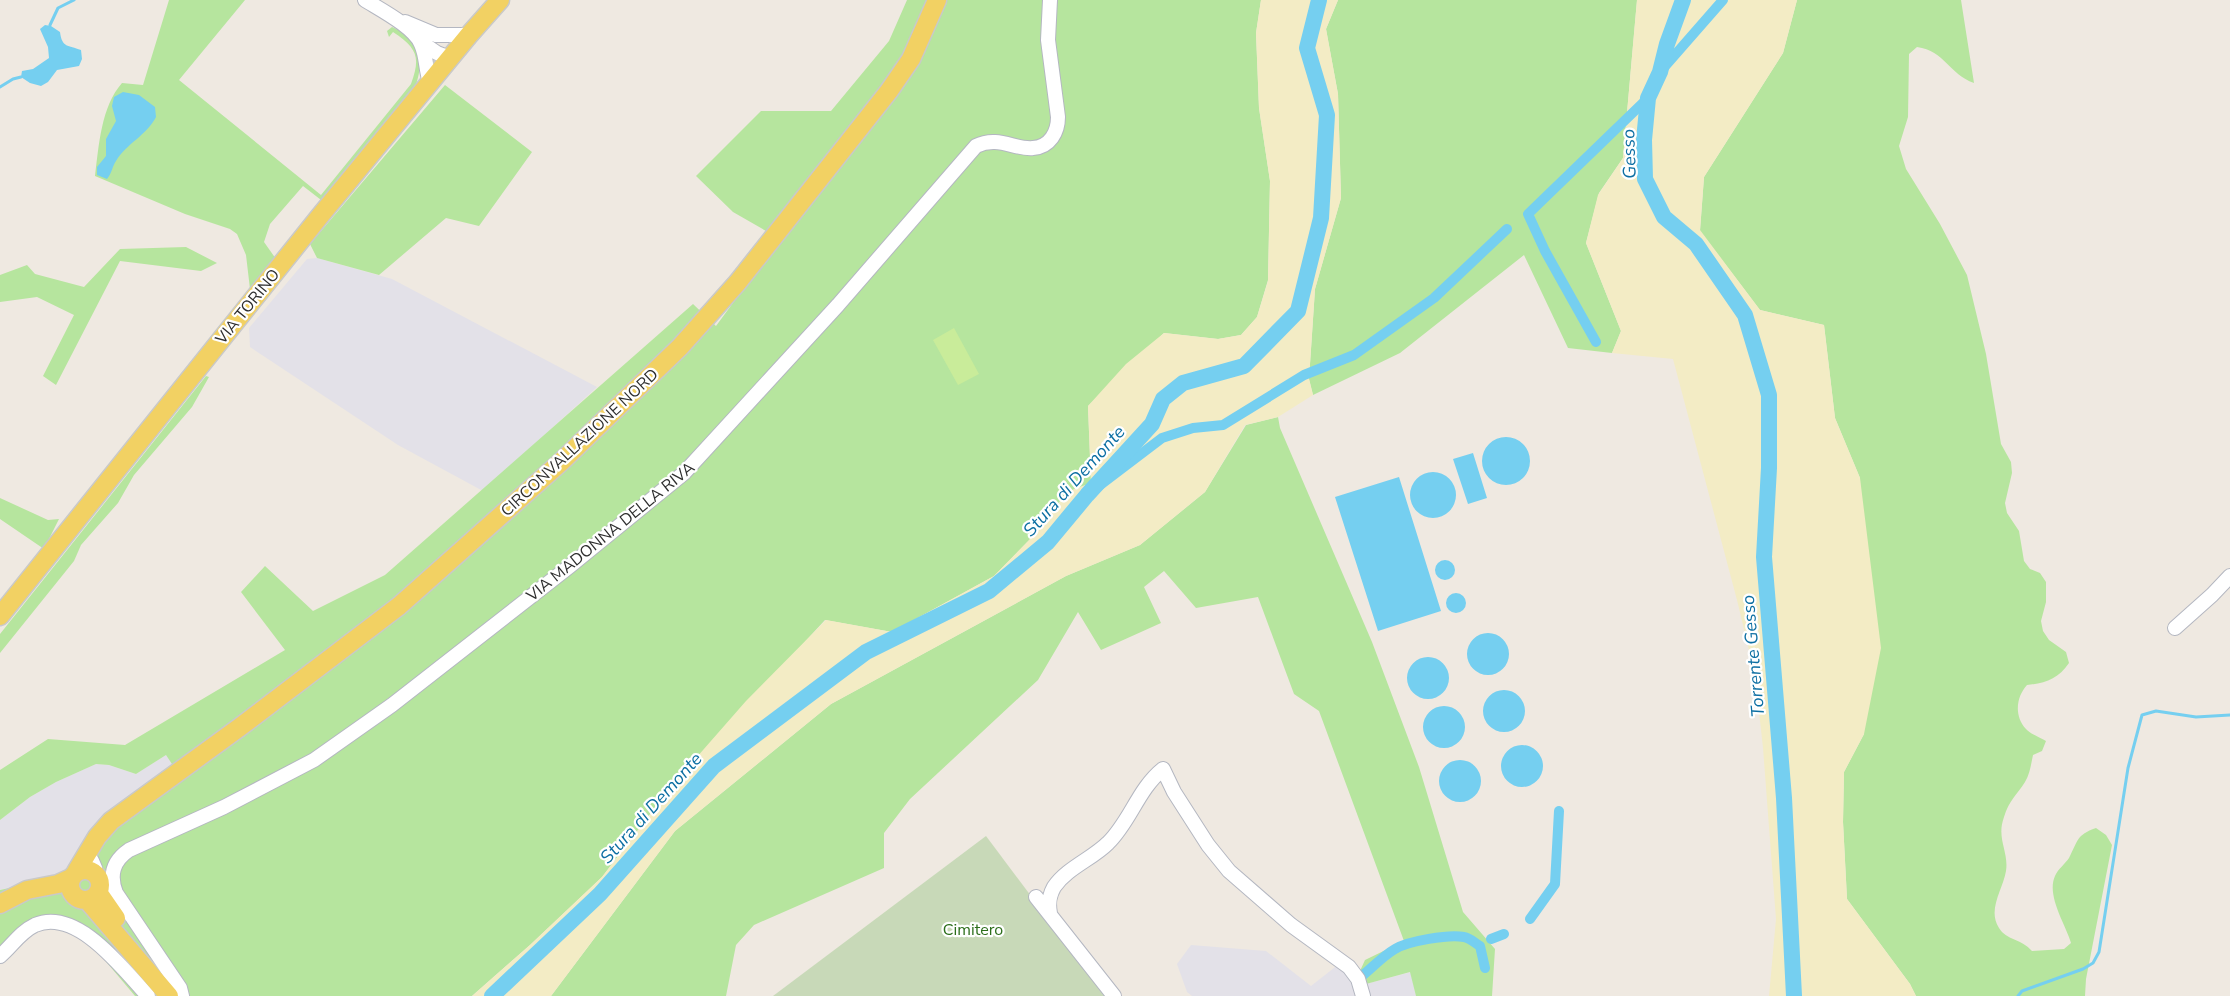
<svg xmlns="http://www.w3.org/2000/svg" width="2230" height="996" font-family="'Nunito Sans',sans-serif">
	<rect width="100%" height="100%" fill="#efe9e1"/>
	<!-- industrial -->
	<path fill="#e3e1e8" d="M 317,258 L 392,279 L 597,387 L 483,491 L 398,445 L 250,347 L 249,328 L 307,259 Z
		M 166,755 L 175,767 L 74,868 L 60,877 L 0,890 L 0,820 L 30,797 L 56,782 L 96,764 L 109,765 L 136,774 Z
		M 1191,945 L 1266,951 L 1311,986 L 1339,964 L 1366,984 L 1411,972 L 1416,996 L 1192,996 L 1187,992 L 1177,964 Z"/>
	<!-- green -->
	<path fill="#b6e59e" d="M 169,0 L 245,0 L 179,80 L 321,195 L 411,84 C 421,57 417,48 393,32 L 389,37 L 387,31 L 392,27 C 426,42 424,65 412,96 L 325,203 L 303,186 L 270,224 L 264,242 L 276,259 L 250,289 L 246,255 L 237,234 L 230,229 L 185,214 L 95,176 C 99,145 101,107 122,83 L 143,85 Z
		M 907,0 L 1261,0 L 1256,33 L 1259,108 L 1270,181 L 1268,280 L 1257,317 L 1241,335 L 1218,339 L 1164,333 L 1088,406 L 1091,483 L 1067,492 L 1035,534 L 994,576 L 892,632 L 825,620 L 670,788 L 602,877 L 530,945 L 472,996 L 135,996 L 71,920 L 54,917 L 0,948 L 0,890 L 60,877 L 174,767 L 166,755 L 136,774 L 109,765 L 96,764 L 56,782 L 30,797 L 0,820 L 0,770 L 48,739 L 125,745 L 285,650 L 241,592 L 265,566 L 313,611 L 385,575 L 693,304 L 716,326 L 780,239 L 733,212 L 696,176 L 761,111 L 831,111 L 889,41 Z
		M 1338,0 L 1637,0 L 1623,158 L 1599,193 L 1586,243 L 1621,331 L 1612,353 L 1568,348 L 1524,255 L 1400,353 L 1313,395 L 1309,379 L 1315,289 L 1341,198 L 1338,94 L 1326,29 Z
		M 1797,0 L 1961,0 L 1974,83 C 1949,74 1945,51 1917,47 L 1909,54 L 1908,117 L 1899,146 L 1906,169 L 1940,224 L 1967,275 L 1986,354 L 2001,444 L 2011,462 L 2012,473 L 2005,503 L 2007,513 L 2019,531 L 2024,561 L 2030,569 L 2040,573 L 2046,582 L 2046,602 L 2041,621 L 2043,631 L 2049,640 L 2066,652 L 2069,663 C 2058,679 2046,683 2027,685 C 2016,697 2014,716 2026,729 C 2030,734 2040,737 2046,741 L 2042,751 L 2033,755 C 2031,764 2030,774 2025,782 C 2017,795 2009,800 2004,817 C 1996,839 2009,851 2006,871 C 2003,889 1987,910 1999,928 C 2006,940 2022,939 2032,951 L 2064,949 L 2071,943 C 2066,925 2046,896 2055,876 C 2058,869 2065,864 2069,858 C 2078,841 2076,835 2096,828 L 2106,835 L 2112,845 L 2086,979 L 2085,996 L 1916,996 L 1910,984 L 1847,899 L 1843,822 L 1844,772 L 1864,734 L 1860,478 L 1835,418 L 1824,325 L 1760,310 L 1700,231 L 1704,177 L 1783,53 Z
		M 445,85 L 532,152 L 479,226 L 446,218 L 379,275 L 317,258 L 310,244 Z
		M 186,247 L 217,263 L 201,271 L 120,261 L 56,385 L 43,376 L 74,315 L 37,297 L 0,302 L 0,275 L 27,265 L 35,274 L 84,287 L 120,249 Z
		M 206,376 L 209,377 L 192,407 L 134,475 L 118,503 L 81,545 L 74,561 L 0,653 L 0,634 Z
		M 1278,417 L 1280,428 L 1372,642 L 1419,767 L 1463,912 L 1495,949 L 1492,996 L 1416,996 L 1410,972 L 1366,984 L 1360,971 L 1365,960 L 1404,941 L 1319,711 L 1294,694 L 1258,597 L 1196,608 L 1164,571 L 1144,587 L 1161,623 L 1101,650 L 1078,612 L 1038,680 L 910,799 L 884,833 L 884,868 L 754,925 L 736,945 L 726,996 L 551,996 L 675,831 L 831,704 L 1066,576 L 1140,545 L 1205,492 L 1246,425 Z
		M 0,498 L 48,520 L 59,519 L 44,549 L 0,519 Z"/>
	<!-- sand -->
	<path fill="#f3ecc5" d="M 1261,0 L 1338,0 L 1326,29 L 1338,94 L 1341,198 L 1315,289 L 1309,379 L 1313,395 L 1278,417 L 1245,425 L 1205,492 L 1140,545 L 1066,576 L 831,704 L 675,831 L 551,996 L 472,996 L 530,945 L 602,877 L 682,774 L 746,701 L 826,620 L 892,632 L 994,576 L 1035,534 L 1067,492 L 1091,483 L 1088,406 L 1126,364 L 1164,333 L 1218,339 L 1241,335 L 1257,317 L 1268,281 L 1270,181 L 1259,108 L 1256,33 Z
		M 1637,0 L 1797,0 L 1783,53 L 1704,177 L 1700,230 L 1760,310 L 1824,325 L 1835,418 L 1860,478 L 1881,648 L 1864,734 L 1844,772 L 1843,822 L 1847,899 L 1910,984 L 1916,996 L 1769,996 L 1776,919 L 1763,748 L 1755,675 L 1737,600 L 1673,359 L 1612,353 L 1621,331 L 1586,243 L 1598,195 L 1623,158 Z"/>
	<!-- cemetery -->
	<path fill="#c8d9b8" d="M 986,836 L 1106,996 L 773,996 Z"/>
	<!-- pitch -->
	<path fill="#c9ec9a" d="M 954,328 L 979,374 L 958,385 L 933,340 Z"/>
	<!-- water -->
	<path fill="#75cff0" d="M 45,25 L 51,26 L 60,32 C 62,48 68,45 81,50 L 82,59 L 79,66 L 57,70 L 48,82 L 41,86 L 30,83 L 21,77 L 22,71 L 33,69 L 49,58 L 48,47 L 40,29 Z
		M 123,92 L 139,95 L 155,107 L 156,117 C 147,135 126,144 116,161 C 112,167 112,173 107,179 L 97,175 L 97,167 L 106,156 L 106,139 L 116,121 L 112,106 L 114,97 Z
		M1482 461a24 24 0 1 1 48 0a24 24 0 1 1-48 0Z
		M 1473,453 L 1487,498 L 1468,504 L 1453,459 Z
		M1410 495a23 23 0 1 1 46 0a23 23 0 1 1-46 0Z
		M 1399,477 L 1441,611 L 1378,631 L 1335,497 Z
		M1435 570a10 10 0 1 1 20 0a10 10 0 1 1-20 0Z
		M1446 603a10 10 0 1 1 20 0a10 10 0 1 1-20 0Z
		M1467 654a21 21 0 1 1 42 0a21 21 0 1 1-42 0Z
		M1407 678a21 21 0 1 1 42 0a21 21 0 1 1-42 0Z
		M1483 711a21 21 0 1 1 42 0a21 21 0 1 1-42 0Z
		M1423 727a21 21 0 1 1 42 0a21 21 0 1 1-42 0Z
		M1501 766a21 21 0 1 1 42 0a21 21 0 1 1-42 0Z
		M1439 781a21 21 0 1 1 42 0a21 21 0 1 1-42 0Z"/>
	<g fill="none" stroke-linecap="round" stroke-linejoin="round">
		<!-- stream -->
		<path stroke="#75cff0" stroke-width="3" d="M 50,25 L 58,8 L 74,0
			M 0,87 L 13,79 L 21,77
			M 2018,996 L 2022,991 L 2083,969 L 2093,963 L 2099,952 L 2128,768 L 2142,715 L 2156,711 L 2196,717 L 2230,715"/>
		<!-- canal -->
		<path stroke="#75cff0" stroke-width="10" d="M 1660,72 L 1723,0
			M 1596,342 L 1545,251 L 1528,214 L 1648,98
			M 1087,495 L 1162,438 L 1193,428 L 1223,425 L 1304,375 L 1354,355 L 1434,298 L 1507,229
			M 1530,919 L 1555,884 L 1559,811
			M 1491,939 L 1504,934
			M 1362,976 C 1373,967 1383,956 1395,949 C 1408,941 1449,934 1464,937 C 1470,938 1475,943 1480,946 L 1485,968"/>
		<!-- river -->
		<path stroke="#75cff0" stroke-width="16" d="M 1683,0 L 1667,44 L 1660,72 L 1648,98 L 1644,140 L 1645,179 L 1664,217 L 1696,244 L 1745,315 L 1769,395 L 1769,468 L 1764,557 L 1784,798 L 1794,996
			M 492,996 L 600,894 L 714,766 L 866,652 L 989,591 L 1048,542 L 1087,495 L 1152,424 L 1163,399 L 1183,383 L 1244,366 L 1298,311 L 1321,218 L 1327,115 L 1307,48 L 1319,0"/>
		<defs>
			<path id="minor" d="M 365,0 C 381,10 414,27 421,44 C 427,57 425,68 430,82
				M 405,22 L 436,35 L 469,35
				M 421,42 L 437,53 L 450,58
				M 2175,628 L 2212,595 L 2230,576
				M 85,854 L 92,861 L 95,868
				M 1036,897 L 1114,996
				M 1050,913 C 1048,903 1049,896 1054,887 C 1067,868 1092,859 1108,843 C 1130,822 1138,789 1163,769 L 1174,792 L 1208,845 L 1229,871 L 1291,925 L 1349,967 L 1358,979 L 1363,996
				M 0,956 C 12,946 20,932 35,925 C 77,907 123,969 148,996
				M 182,996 L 180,988 L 116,893 C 109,875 113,861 129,850 L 224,807 L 314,760 L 392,705 L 570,566 L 684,473 L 838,305 L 976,146 C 998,135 1015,150 1033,148 C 1050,147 1058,132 1058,117 L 1048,40 L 1050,0"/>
			<path id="major" d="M 0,616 L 320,216 L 469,35 L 500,0
				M70 885a15 15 0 1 1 30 0a15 15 0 1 1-30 0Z
				M 76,872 L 97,837 L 111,821 L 240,727 L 399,606 L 561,462 L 680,347 L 738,282 L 889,91 L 911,59 L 937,0
				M 98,892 L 116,918
				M 87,900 L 169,996
				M 0,904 L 27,890 L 58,884 L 71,878"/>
		</defs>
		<!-- minor casing -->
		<use href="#minor" stroke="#b4b7c1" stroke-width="16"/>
		<!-- major casing -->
		<use href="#major" stroke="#c9c9c9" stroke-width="21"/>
		<!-- minor -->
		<use href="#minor" stroke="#fff" stroke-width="14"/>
		<!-- major -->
		<use href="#major" stroke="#f2d163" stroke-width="18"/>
	</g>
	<g text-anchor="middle" stroke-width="4.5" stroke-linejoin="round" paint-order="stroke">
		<!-- street labels -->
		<g font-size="16" fill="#2e2e2e" stroke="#fff">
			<text transform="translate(247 306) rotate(-51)" y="6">VIA TORINO</text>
			<text transform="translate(579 442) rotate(-43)" y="6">CIRCONVALLAZIONE NORD</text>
			<text transform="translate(610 531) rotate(-39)" y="6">VIA MADONNA DELLA RIVA</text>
		</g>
		<!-- park labels -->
		<g font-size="16" fill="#2c6e1b" stroke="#fff">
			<text x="973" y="935">Cimitero</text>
		</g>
		<!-- water labels -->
		<g font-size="18" font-style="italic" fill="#0d6fa3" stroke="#fff">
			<text transform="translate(1629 154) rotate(-92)" y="6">Gesso</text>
			<text transform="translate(1074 481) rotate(-48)" y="6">Stura di Demonte</text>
			<text transform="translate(1753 656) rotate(-95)" y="6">Torrente Gesso</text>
			<text transform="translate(651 808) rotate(-48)" y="6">Stura di Demonte</text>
		</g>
	</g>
</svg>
